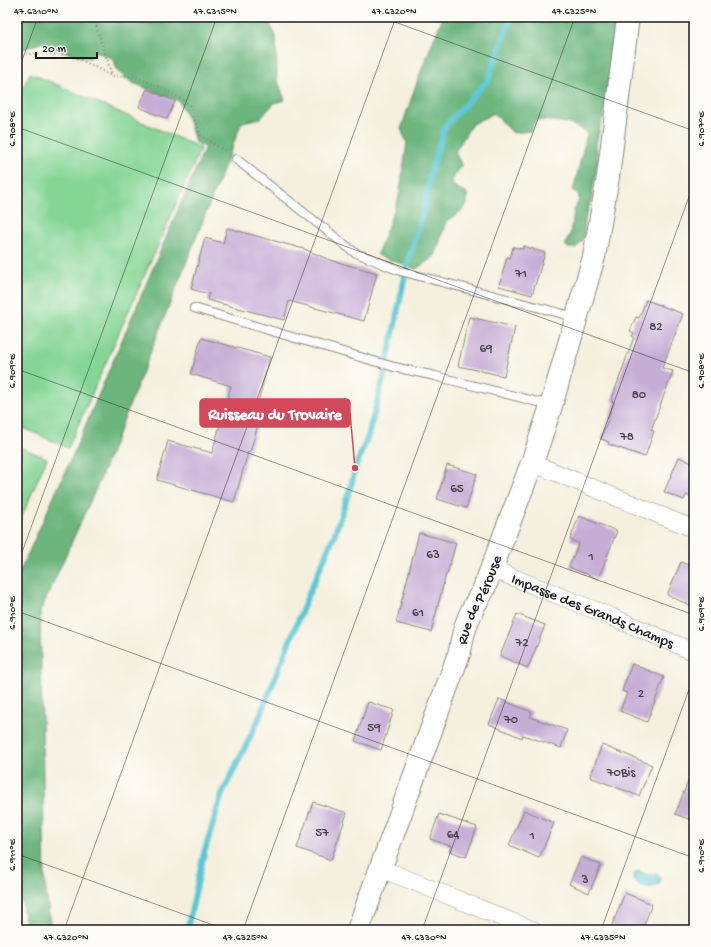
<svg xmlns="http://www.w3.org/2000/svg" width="711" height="947" font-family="'Gochi Hand',sans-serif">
	<rect width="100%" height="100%" fill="#fdfcf7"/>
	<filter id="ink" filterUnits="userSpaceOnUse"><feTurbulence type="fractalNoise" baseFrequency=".025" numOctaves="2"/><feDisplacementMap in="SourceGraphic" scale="8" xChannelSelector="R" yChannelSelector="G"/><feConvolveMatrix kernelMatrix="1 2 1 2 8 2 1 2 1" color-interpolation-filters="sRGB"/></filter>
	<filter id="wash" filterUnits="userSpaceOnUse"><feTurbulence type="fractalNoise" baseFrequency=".012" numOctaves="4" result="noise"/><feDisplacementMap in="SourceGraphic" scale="16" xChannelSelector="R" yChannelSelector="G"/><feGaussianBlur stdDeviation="0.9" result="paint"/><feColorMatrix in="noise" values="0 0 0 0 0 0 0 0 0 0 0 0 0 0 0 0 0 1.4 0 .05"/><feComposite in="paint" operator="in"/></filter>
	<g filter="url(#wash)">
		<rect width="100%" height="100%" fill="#f5f0de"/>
		<!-- green -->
		<path fill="#85d595" stroke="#507858" d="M 30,73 L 201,148 L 68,448 L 17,425 L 17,102 Z
			M 17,446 L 47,458 L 17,528 Z"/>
		<!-- forest -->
		<path fill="#6cb67e" stroke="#44694d" d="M 17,17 L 266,17 L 276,36 L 277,79 L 285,100 L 274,103 L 261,118 L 242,122 L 99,482 L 40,612 L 45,884 L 51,930 L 26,930 L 20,889 L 17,890 L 17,578 L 71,459 L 205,147 L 195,142 L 189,122 L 179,101 L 133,83 L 117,71 L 114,59 L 95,51 L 90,58 L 61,51 L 43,42 L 17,51 Z
			M 443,17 L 616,17 L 604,117 L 602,119 L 596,144 L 598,160 L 591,200 L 585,219 L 584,239 L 576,248 L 568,248 L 565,244 L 571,232 L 574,211 L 579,200 L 578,193 L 573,191 L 587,134 C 575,121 553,121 536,120 L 531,131 L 513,133 L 494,113 L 472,124 L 455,152 L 462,166 L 452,179 L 452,185 L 467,194 L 467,205 L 456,215 L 446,221 L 435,256 L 416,269 L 377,255 L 399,197 L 407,143 L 401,129 L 419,76 Z"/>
		<!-- water -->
		<path fill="#5cc7d4" stroke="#3c7278" d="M 639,871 C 642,872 645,874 648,875 C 654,875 656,871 660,877 L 660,883 C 652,892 626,885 635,873 Z"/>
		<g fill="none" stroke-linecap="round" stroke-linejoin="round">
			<!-- stream -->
			<path stroke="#5cc7d4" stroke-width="6" d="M 187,930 L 204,853 L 222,794 L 257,723 L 307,598 L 334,536 L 351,486 L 355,468 L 368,436 L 385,372 L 407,266 L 424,209 L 429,178 L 445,126 L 488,80 L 511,17"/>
		</g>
		<g id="blocks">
			<!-- building -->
			<path fill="#c6add6" d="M 147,89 L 175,101 L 167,119 L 139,107 Z
				M 227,228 L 304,249 L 330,260 L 377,273 L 364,321 L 289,301 L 284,320 L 207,300 L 209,294 L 191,289 L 205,238 L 223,243 Z
				M 523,246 L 545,253 L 532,295 L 499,286 L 507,257 L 510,258 L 513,247 L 523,249 Z
				M 646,300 L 683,314 L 662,368 L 673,371 L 651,430 L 654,431 L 645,457 L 608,444 L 609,442 L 601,439 L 614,402 L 611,401 L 634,337 L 632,336 L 634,333 L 630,331 L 636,317 L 639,318 Z
				M 469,317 L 515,327 L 504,376 L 458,366 Z
				M 201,338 L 270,357 L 255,413 L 261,415 L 250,452 L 248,452 L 234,502 L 157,480 L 168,441 L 212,453 L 231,386 L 191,374 Z
				M 679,457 L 694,464 L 694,498 L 686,495 L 684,500 L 664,492 Z
				M 447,465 L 477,474 L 466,508 L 437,499 Z
				M 579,516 L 617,531 L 598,579 L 569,567 L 579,543 L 570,540 Z
				M 419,533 L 456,543 L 447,574 L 446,574 L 431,632 L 396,623 Z
				M 681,562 L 694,567 L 694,607 L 667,595 Z
				M 517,614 L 545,625 L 528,668 L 500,656 Z
				M 632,664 L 664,677 L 647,722 L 620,711 L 627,693 L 622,691 Z
				M 499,699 L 532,712 L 530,717 L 567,730 L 561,748 L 523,735 L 522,738 L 489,724 Z
				M 368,702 L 394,710 L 381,750 L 355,741 Z
				M 602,745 L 652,765 L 639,796 L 590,777 Z
				M 693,769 L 694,769 L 694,821 L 675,814 Z
				M 313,802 L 347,813 L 331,860 L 297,848 Z
				M 524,810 L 554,823 L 539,858 L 509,845 Z
				M 439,814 L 477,827 L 466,857 L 449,851 L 451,846 L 430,839 Z
				M 581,857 L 601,865 L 589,893 L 569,884 Z
				M 625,893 L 652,904 L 642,930 L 610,930 Z"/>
		</g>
	</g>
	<g filter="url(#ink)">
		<use href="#blocks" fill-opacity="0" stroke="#88867d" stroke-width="1"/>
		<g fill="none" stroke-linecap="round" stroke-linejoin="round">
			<defs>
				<path id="lane" d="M 236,159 L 354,252 L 400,271 L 575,317
					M 194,308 L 394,367 L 435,376 L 550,405"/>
				<g id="street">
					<path d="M 532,463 L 694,529"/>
					<path id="s1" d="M 492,569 L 612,617 L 694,652"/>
					<path d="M 380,868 L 533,930"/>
				</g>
				<g id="secondary">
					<path id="s2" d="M 358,930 L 460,651 C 463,629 470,610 483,591 L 532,463 L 551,406 L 594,257 L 608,177 L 628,17"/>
				</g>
			</defs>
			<!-- lane casing -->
			<use href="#lane" stroke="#88867d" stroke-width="10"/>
			<!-- street casing -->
			<use href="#street" stroke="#88867d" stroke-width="18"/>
			<!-- secondary casing -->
			<use href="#secondary" stroke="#88867d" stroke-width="24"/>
			<!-- path -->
			<path stroke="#88867d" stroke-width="2.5" stroke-dasharray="1 3" stroke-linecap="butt" d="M 89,17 L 95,22 L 112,75
				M 17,61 L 24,54 L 70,54 L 112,76 L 133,76 L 160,87 L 189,104 L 201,136 L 225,151"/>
			<!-- lane -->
			<use href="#lane" stroke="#fff" stroke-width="8"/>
			<!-- street -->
			<use href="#street" stroke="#fff" stroke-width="17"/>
			<!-- secondary -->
			<use href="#secondary" stroke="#fff" stroke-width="22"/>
		</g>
	</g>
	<!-- ticks -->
	<path fill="none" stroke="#1c1c1c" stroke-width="1" stroke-opacity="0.45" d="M 381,17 L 694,131M 17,74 L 38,17M 17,127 L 694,373M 17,369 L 694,615M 17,566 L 217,17M 17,611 L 694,858M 17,854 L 227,930M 64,930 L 396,17M 243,930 L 575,17M 422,930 L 694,183M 601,930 L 694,676"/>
	<g text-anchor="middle" stroke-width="4" stroke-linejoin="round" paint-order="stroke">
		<!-- number labels -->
		<g font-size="13" fill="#46404a">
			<text x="521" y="277">71</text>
			<text x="656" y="330">82</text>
			<text x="486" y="352">69</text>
			<text x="639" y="398">80</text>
			<text x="627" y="440">78</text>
			<text x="457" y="492">65</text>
			<text x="433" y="558">63</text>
			<text x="591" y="560">1</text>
			<text x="418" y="616">61</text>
			<text x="522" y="646">72</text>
			<text x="641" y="697">2</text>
			<text x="511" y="723">70</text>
			<text x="374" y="731">59</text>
			<text x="621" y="776">70Bis</text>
			<text x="322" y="836">57</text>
			<text x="453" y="838">64</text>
			<text x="532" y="839">1</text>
			<text x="585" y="883">3</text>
		</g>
		<!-- street labels -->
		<g font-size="15" fill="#1c1c1c" stroke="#fdfcf7">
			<text dy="5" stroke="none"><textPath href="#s2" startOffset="352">Rue de Pérouse</textPath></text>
			<text dy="5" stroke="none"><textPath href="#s1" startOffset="109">Impasse des Grands Champs</textPath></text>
		</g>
	</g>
	<!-- callouts -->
	<path fill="none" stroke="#d1495b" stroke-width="1.5" d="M355 468L350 413"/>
	<circle fill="#d1495b" stroke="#fdfcf7" stroke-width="1.5" cx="355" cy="468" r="4"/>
	<rect fill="#d1495b" stroke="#d1495b" stroke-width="1.5" x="200" y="399" width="150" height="28" rx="4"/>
	<g font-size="16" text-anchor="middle" font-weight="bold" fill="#fff">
		<text x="275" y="419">Ruisseau du Trovaire</text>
	</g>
	<!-- margin -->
	<rect width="711" height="947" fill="none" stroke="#fdfcf7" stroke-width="44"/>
	<!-- scale -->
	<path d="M36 52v6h61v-6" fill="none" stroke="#1c1c1c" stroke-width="2"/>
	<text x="42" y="52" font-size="12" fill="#1c1c1c" stroke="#fdfcf7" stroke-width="3" paint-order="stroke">20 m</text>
	<rect x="22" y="22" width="667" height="903" fill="none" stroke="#1c1c1c" stroke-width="1.5"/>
	<g font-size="10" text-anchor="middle" fill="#1c1c1c">
		<text x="36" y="14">47.6310°N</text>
		<text x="215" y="14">47.6315°N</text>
		<text x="394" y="14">47.6320°N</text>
		<text x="574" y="14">47.6325°N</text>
		<text transform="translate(11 129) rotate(-90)" y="4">6.908°E</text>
		<text transform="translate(700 129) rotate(-90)" y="4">6.907°E</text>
		<text transform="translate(11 371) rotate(-90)" y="4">6.909°E</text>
		<text transform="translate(700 371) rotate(-90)" y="4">6.908°E</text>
		<text transform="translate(11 613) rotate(-90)" y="4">6.910°E</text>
		<text transform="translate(700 614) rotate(-90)" y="4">6.909°E</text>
		<text transform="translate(11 855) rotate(-90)" y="4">6.911°E</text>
		<text transform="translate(700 856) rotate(-90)" y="4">6.910°E</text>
		<text x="66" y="940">47.6320°N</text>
		<text x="245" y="940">47.6325°N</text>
		<text x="424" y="940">47.6330°N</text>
		<text x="603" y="940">47.6335°N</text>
	</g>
</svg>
